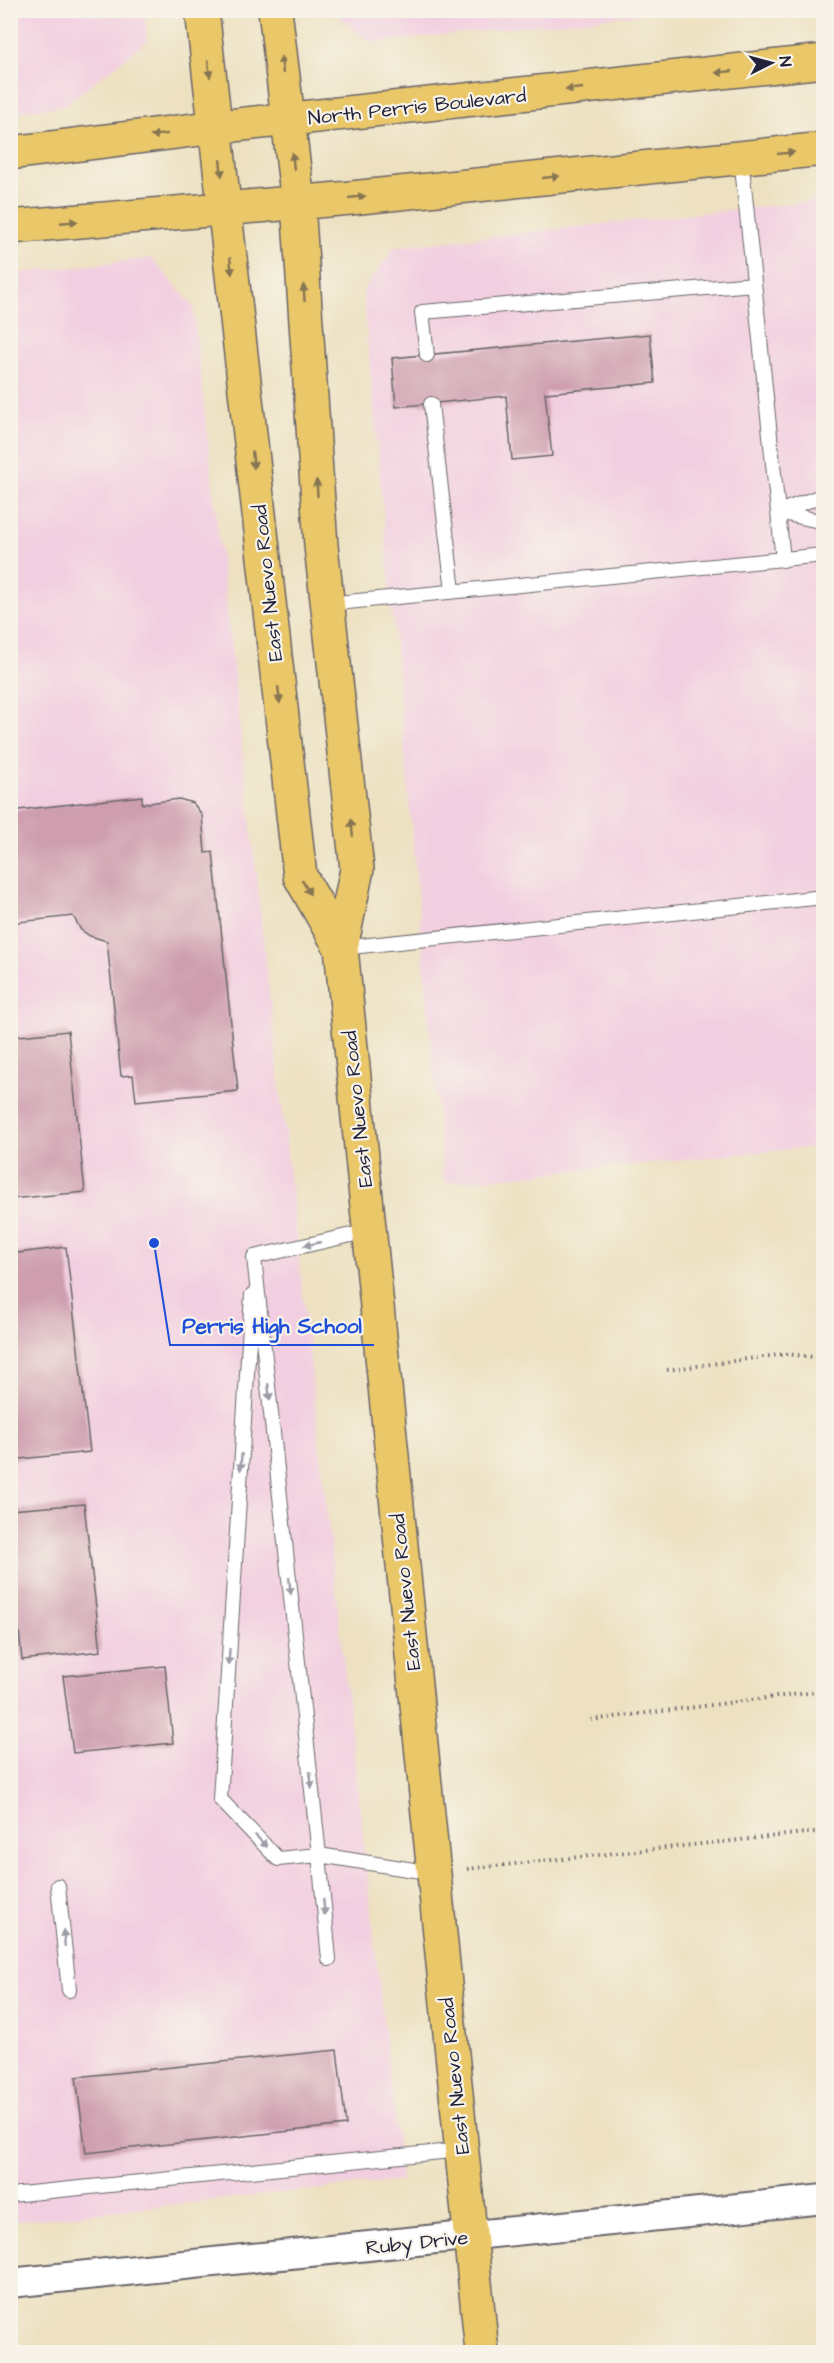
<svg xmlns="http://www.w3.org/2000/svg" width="834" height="2363" font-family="'Architects Daughter',sans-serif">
	<rect width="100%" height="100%" fill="#f7f3e8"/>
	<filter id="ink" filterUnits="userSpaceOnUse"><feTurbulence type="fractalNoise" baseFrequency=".0167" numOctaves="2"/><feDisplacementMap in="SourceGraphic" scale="12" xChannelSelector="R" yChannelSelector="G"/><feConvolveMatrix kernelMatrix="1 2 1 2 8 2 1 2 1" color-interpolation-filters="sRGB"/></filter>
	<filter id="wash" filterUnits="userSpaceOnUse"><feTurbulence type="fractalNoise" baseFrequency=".008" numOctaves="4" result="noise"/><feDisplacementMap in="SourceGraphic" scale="24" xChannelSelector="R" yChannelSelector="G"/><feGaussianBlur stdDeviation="1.35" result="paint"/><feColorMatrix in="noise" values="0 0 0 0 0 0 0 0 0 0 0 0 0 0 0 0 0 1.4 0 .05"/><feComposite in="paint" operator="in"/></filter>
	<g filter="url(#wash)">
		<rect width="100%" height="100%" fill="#ede1c1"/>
		<!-- built -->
		<path fill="#f2cfe0" d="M 11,10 L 145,11 L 147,41 L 63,106 L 11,112 Z
			M 333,11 L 667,11 L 371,43 Z
			M 823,200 L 823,1146 L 444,1183 L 363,291 L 395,247 Z
			M 151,258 L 193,306 L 401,2180 L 11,2222 L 10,274 Z"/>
		<g id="blocks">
			<!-- building -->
			<path fill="#ce9dae" d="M 650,334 L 655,383 L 545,393 L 552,456 L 512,460 L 506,396 L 396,407 L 392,358 Z
				M 142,796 L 142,804 L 179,799 L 193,803 L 202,815 L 205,853 L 213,852 L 238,1091 L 136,1101 L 133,1075 L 121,1076 L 107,941 L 90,936 L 81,930 L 73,916 L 10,923 L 10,811 Z
				M 68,1031 L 85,1192 L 10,1199 L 10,1037 Z
				M 66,1247 L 90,1452 L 10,1460 L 10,1254 Z
				M 84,1504 L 101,1651 L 22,1660 L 10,1542 L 10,1510 Z
				M 165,1666 L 173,1743 L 73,1753 L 63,1676 Z
				M 337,2050 L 346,2125 L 86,2153 L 76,2077 Z"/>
		</g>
	</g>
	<g filter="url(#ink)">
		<use href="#blocks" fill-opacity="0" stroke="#69656a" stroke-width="1.5"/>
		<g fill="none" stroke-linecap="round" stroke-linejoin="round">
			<defs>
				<path id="service" d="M 741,157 L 783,560
					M 427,355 L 422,312 L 754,284
					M 431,404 L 453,591
					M 778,512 L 824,495
					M 778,512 L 824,522
					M 327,604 L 824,555
					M 341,948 L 824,897
					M 369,1231 L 254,1257 L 319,1855 L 433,1873
					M 252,1295 L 220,1799 L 278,1859 L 319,1855 L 329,1959
					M 58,1886 L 69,1990
					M 10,2195 L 461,2150"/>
				<path id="minor" d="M 10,2283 L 824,2199"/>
				<path id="primary" d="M 202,10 L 300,876 L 341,948
					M 275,10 L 298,203 L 321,546 L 357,869 L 341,948 L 482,2352
					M 10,153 L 217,127 L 824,61
					M 10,227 L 351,198 L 824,149"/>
			</defs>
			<!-- service casing -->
			<use href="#service" stroke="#69656a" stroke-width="16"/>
			<!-- minor casing -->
			<use href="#minor" stroke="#69656a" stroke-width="32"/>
			<!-- primary casing -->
			<use href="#primary" stroke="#69656a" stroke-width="36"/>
			<!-- path -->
			<path stroke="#69656a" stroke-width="4" stroke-dasharray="1.5 4.5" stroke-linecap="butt" d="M 667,1370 L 785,1354 L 824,1358
				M 591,1720 L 824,1691
				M 467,1869 L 824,1831"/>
			<!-- service -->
			<use href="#service" stroke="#fff" stroke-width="14"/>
			<!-- minor -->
			<use href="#minor" stroke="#fff" stroke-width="28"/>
			<!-- primary -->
			<use href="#primary" stroke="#eac769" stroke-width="33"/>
		</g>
		<!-- one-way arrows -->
		<defs><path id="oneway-solid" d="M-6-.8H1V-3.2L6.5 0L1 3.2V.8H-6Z" transform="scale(1.5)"/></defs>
		<g fill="#867452">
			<use href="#oneway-solid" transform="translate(282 65) rotate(-97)"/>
			<use href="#oneway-solid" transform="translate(209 69) rotate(84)"/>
			<use href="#oneway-solid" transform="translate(724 72) rotate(174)"/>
			<use href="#oneway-solid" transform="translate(574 89) rotate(174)"/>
			<use href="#oneway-solid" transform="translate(159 135) rotate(173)"/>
			<use href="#oneway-solid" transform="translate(786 153) rotate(-6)"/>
			<use href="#oneway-solid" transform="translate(293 161) rotate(-97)"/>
			<use href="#oneway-solid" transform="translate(221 168) rotate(84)"/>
			<use href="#oneway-solid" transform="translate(551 177) rotate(-6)"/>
			<use href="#oneway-solid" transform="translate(357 197) rotate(-6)"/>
			<use href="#oneway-solid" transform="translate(69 222) rotate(-5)"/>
			<use href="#oneway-solid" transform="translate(231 266) rotate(84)"/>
			<use href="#oneway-solid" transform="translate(304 293) rotate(-94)"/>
			<use href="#oneway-solid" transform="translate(253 460) rotate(84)"/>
			<use href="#oneway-solid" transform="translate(317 488) rotate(-94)"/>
			<use href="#oneway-solid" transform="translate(279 695) rotate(84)"/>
			<use href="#oneway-solid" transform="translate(352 828) rotate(-96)"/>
			<use href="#oneway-solid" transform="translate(306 887) rotate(60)"/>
		</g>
		<g fill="#9c9ca7">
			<use href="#oneway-solid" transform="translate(312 1244) rotate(167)"/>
			<use href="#oneway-solid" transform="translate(269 1392) rotate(84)"/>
			<use href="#oneway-solid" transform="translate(241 1462) rotate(94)"/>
			<use href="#oneway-solid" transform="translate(290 1586) rotate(84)"/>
			<use href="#oneway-solid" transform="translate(229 1657) rotate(94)"/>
			<use href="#oneway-solid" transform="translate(311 1780) rotate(84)"/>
			<use href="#oneway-solid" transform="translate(261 1841) rotate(46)"/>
			<use href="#oneway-solid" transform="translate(324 1907) rotate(85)"/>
			<use href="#oneway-solid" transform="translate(64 1938) rotate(-96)"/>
		</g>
	</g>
	<g text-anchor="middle" stroke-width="4.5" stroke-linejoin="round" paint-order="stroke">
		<!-- street labels -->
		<g font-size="20" fill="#22223b" stroke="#f7f3e8">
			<text transform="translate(417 106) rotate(-6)" y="7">North Perris Boulevard</text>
			<text transform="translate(267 583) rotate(-96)" y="7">East Nuevo Road</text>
			<text transform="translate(357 1109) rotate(-96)" y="7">East Nuevo Road</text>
			<text transform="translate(405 1592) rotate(-96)" y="7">East Nuevo Road</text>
			<text transform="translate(454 2076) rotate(-96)" y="7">East Nuevo Road</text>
			<text transform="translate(417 2242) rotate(-6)" y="7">Ruby Drive</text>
		</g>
	</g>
	<!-- callouts -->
	<path fill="none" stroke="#1d4ed8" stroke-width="2" d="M154 1243L170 1345H374"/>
	<circle fill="#1d4ed8" stroke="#f7f3e8" stroke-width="2" cx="154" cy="1243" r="6"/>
	<g font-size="21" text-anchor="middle" font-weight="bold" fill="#1d4ed8" stroke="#f7f3e8" stroke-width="4.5" stroke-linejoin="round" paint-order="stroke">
		<text x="272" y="1333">Perris High School</text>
	</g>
	<!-- margin -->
	<rect width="834" height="2363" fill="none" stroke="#f7f3e8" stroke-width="36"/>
	<!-- north arrow -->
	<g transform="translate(771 63) rotate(84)" stroke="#f7f3e8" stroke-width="4.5" paint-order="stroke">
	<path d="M0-4.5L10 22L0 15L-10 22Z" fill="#22223b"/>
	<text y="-9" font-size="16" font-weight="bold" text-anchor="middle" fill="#22223b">N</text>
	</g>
</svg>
